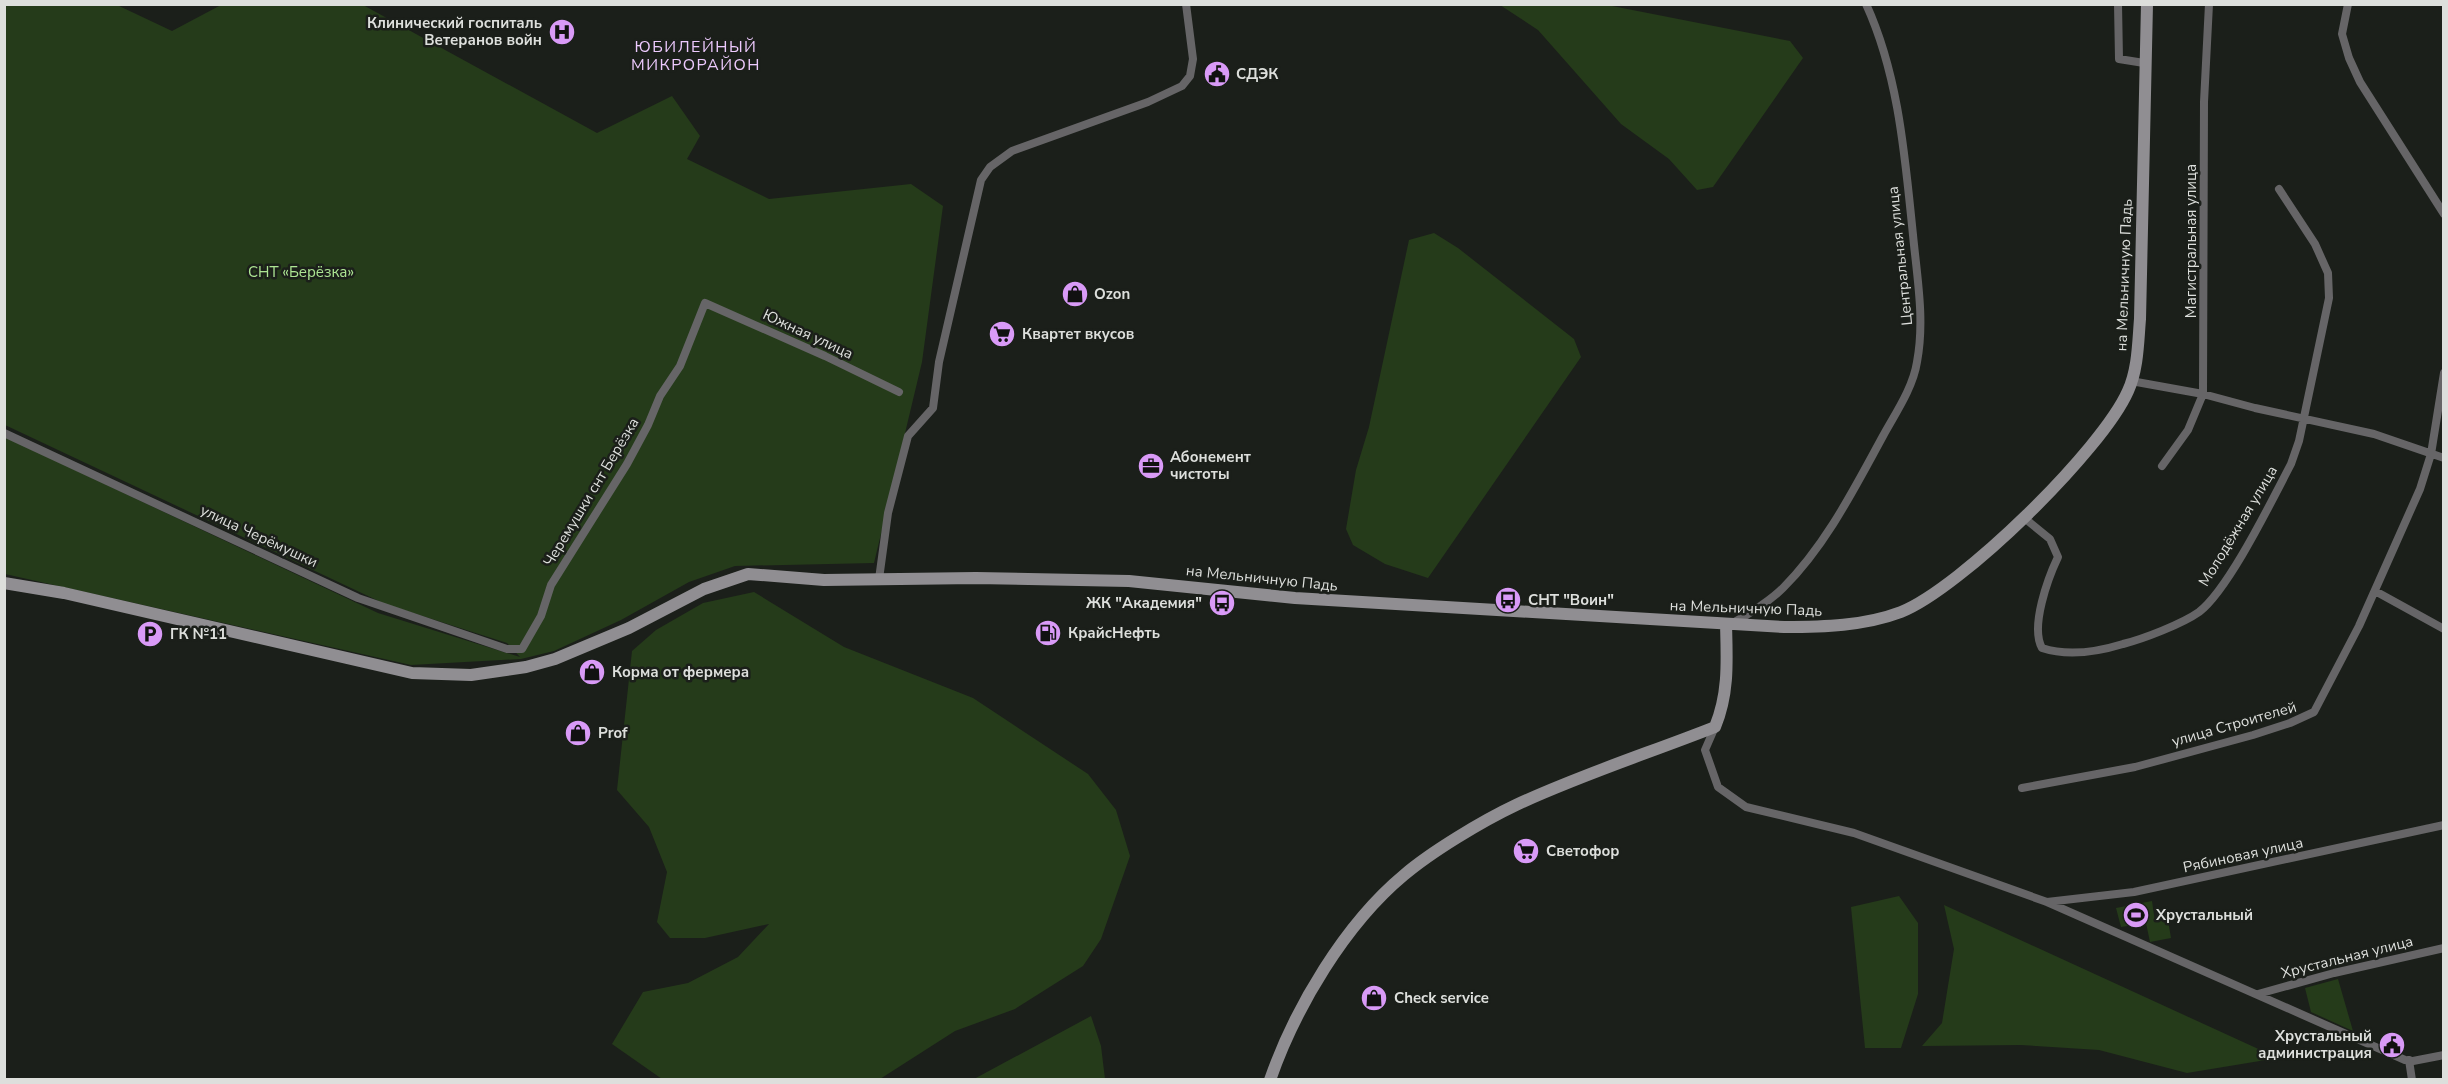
<svg xmlns="http://www.w3.org/2000/svg" width="2448" height="1084" font-family="'Nunito Sans',sans-serif">
	<rect width="100%" height="100%" fill="#1b1f1a"/>
	<!-- green -->
	<path fill="#253b1a" d="M 5,5 L 117,5 L 172,31 L 221,5 L 363,5 L 597,133 L 672,96 L 700,136 L 687,159 L 769,199 L 911,184 L 943,206 L 922,362 L 874,563 L 735,566 L 689,582 L 621,620 L 554,651 L 521,659 L 411,665 L 5,574 L 5,437 L 378,613 L 520,657 L 507,643 L 385,604 L 5,425 Z
		M 1500,5 L 1607,5 L 1790,41 L 1803,58 L 1713,187 L 1697,190 L 1669,159 L 1621,124 L 1538,30 Z
		M 1434,233 L 1458,248 L 1574,339 L 1581,357 L 1428,578 L 1385,564 L 1353,545 L 1346,529 L 1356,470 L 1369,427 L 1409,240 Z
		M 754,592 L 844,647 L 973,698 L 1088,774 L 1116,810 L 1130,856 L 1101,939 L 1083,966 L 1015,1009 L 955,1031 L 880,1079 L 662,1079 L 612,1044 L 643,992 L 688,983 L 738,957 L 769,924 L 705,938 L 670,938 L 657,922 L 667,872 L 649,827 L 617,790 L 632,651 L 656,630 L 703,603 Z
		M 1899,896 L 1918,923 L 1918,994 L 1901,1048 L 1865,1048 L 1851,907 Z
		M 2152,901 L 2155,922 L 2168,920 L 2171,938 L 2150,942 L 2146,923 L 2121,927 L 2116,908 Z
		M 1944,905 L 2278,1058 L 2187,1073 L 2099,1050 L 2021,1045 L 1922,1046 L 1942,1023 L 1954,949 Z
		M 2338,979 L 2353,1031 L 2311,1012 L 2305,988 Z
		M 1091,1016 L 1101,1046 L 1105,1079 L 974,1079 Z"/>
	<g fill="none" stroke-linecap="round" stroke-linejoin="round">
		<!-- street -->
		<path stroke="#666567" stroke-width="8" d="M 2118,4 L 2119,59 L 2144,63
			M 2348,4 L 2342,34 L 2349,58 L 2360,82 L 2444,214
			M 2131,381 L 2203,394 L 2255,408 L 2374,434 L 2444,458
			M 4,433 L 358,598 L 507,649 L 522,649 L 541,616 L 551,585 L 627,464 L 648,425 L 660,396 L 680,366 L 705,303 L 825,356 L 899,392
			M 2162,466 L 2188,430 L 2203,394 L 2204,102 L 2209,4
			M 2023,517 L 2050,539 L 2058,557 C 2048,578 2030,627 2042,648 C 2069,657 2097,652 2123,644 C 2143,639 2182,624 2199,612 C 2229,589 2272,500 2291,464 L 2299,441 L 2329,298 L 2328,273 L 2315,244 L 2279,189
			M 879,579 L 888,513 L 908,436 L 933,408 L 939,362 L 981,180 L 990,167 L 1012,151 L 1148,102 L 1182,86 L 1190,76 L 1193,59 L 1186,4
			M 2375,591 L 2444,629
			M 1731,624 C 1749,614 1768,603 1783,588 C 1826,545 1854,489 1883,436 C 1895,414 1913,388 1917,362 C 1925,320 1917,277 1913,235 C 1905,158 1899,76 1866,4
			M 1715,727 L 1705,750 L 1718,787 L 1746,807 L 1854,833 L 2047,902 L 2405,1060 L 2413,1061 L 2444,1055
			M 2022,788 L 2135,767 L 2253,735 L 2290,723 L 2314,712 L 2359,626 L 2420,489 L 2431,454 L 2444,373
			M 2047,902 L 2134,892 L 2444,825
			M 2258,994 L 2334,973 L 2444,948
			M 2409,1060 L 2412,1080"/>
		<!-- secondary -->
		<path stroke="#908e92" stroke-width="12" d="M 4,583 L 64,593 L 412,673 L 471,675 L 526,667 L 555,659 L 629,628 L 704,589 L 748,574 L 824,580 L 976,578 L 1129,581 L 1295,598 L 1784,627 C 1823,627 1864,626 1901,612 C 1961,588 2102,450 2128,391 C 2138,369 2138,343 2140,319 L 2147,4
			M 1270,1080 C 1295,1008 1345,924 1404,875 C 1431,852 1482,821 1516,805 C 1580,775 1649,753 1715,727 C 1729,693 1727,661 1726,624"/>
	</g>
	<!-- icons -->
	<defs>
		<symbol id="hospital-disc" viewBox="-11 -11 22 22"><circle r="9.5" fill="#d99af7" stroke="#1b1f1a"/><path d="M-5-5h3v3.5h4V-5h3V5h-3V1.5h-4V5h-3Z" fill="#111"/></symbol>
		<symbol id="civic-disc" viewBox="-11 -11 22 22"><circle r="9.5" fill="#d99af7" stroke="#1b1f1a"/><path d="M-.6-6.5H3V-4.5H.6V-3L4-1V1h2V6H-6V1h2V-1L-.6-3ZM-1.2 2.5V6h2.4V2.5Z" fill="#111"/></symbol>
		<symbol id="shop-disc" viewBox="-11 -11 22 22"><circle r="9.5" fill="#d99af7" stroke="#1b1f1a"/><path d="M-5-2.5h2.3a2.7 3.5 0 0 1 5.4 0H5L5.5 6h-11ZM-1.5-2.5h3a1.5 2.3 0 0 0-3 0Z" fill="#111"/></symbol>
		<symbol id="supermarket-disc" viewBox="-11 -11 22 22"><circle r="9.5" fill="#d99af7" stroke="#1b1f1a"/><path d="M-6-5.5h2.5l.6 2H6L4.5 2H-2.5L-4.4-4H-6ZM-1.5 3.2a1.3 1.3 0 1 0 .1 0ZM3 3.2a1.3 1.3 0 1 0 .1 0Z" fill="#111"/></symbol>
		<symbol id="office-disc" viewBox="-11 -11 22 22"><circle r="9.5" fill="#d99af7" stroke="#1b1f1a"/><path d="M-6-3h4V-5.5h4V-3h4V5H-6ZM-1-4.5V-3h2v-1.5ZM-6 0V1H6V0Z" fill="#111"/></symbol>
		<symbol id="bus-disc" viewBox="-11 -11 22 22"><circle r="9.5" fill="#d99af7" stroke="#1b1f1a"/><path d="M-5-6H5V4H4V6H2V4H-2V6H-4V4H-5ZM-3.5-4V0h7V-4ZM-3.5 1.2v1.5H-2V1.2ZM2 1.2v1.5H3.5V1.2Z" fill="#111"/></symbol>
		<symbol id="fuel-disc" viewBox="-11 -11 22 22"><circle r="9.5" fill="#d99af7" stroke="#1b1f1a"/><path d="M-5.5-6h7V0h2V4h1.3V-2.5L3-4.5l.8-.8L6-3V5H2.5V1h-1V6h-7ZM-4.2-4.7v3.2H.2V-4.7Z" fill="#111"/></symbol>
		<symbol id="parking-disc" viewBox="-11 -11 22 22"><circle r="9.5" fill="#d99af7" stroke="#1b1f1a"/><path d="M-3.5-5.5H1a3.5 3.5 0 0 1 0 7H-1V5.5H-3.5ZM-1-3.4V-.6H.8a1.4 1.4 0 0 0 0-2.8Z" fill="#111"/></symbol>
		<symbol id="stadium-disc" viewBox="-11 -11 22 22"><circle r="9.5" fill="#d99af7" stroke="#1b1f1a"/><path d="M0-5a6.5 5 0 1 0 0 10a6.5 5 0 1 0 0-10ZM-3.5-1.8h7v3.6h-7Z" fill="#111"/></symbol>
	</defs>
	<g fill-rule="evenodd">
		<use href="#hospital-disc" x="547" y="17" width="30" height="30"/>
		<use href="#civic-disc" x="1202" y="59" width="30" height="30"/>
		<use href="#shop-disc" x="1060" y="279" width="30" height="30"/>
		<use href="#supermarket-disc" x="987" y="319" width="30" height="30"/>
		<use href="#office-disc" x="1136" y="451" width="30" height="30"/>
		<use href="#bus-disc" x="1493" y="585" width="30" height="30"/>
		<use href="#bus-disc" x="1207" y="588" width="30" height="30"/>
		<use href="#fuel-disc" x="1033" y="618" width="30" height="30"/>
		<use href="#parking-disc" x="135" y="619" width="30" height="30"/>
		<use href="#shop-disc" x="577" y="657" width="30" height="30"/>
		<use href="#shop-disc" x="563" y="718" width="30" height="30"/>
		<use href="#supermarket-disc" x="1511" y="836" width="30" height="30"/>
		<use href="#stadium-disc" x="2121" y="900" width="30" height="30"/>
		<use href="#shop-disc" x="1359" y="983" width="30" height="30"/>
		<use href="#civic-disc" x="2377" y="1030" width="30" height="30"/>
	</g>
	<g text-anchor="middle" stroke-width="5" stroke-linejoin="round" paint-order="stroke">
		<!-- poi labels -->
		<g font-size="15" font-weight="bold" fill="#dddfdc" stroke="#1b1f1a" text-anchor="start">
			<text x="542" y="28" text-anchor="end">Клинический госпиталь<tspan x="542" dy="17">Ветеранов войн</tspan></text>
			<text x="1236" y="79">СДЭК</text>
			<text x="1094" y="299">Ozon</text>
			<text x="1022" y="339">Квартет вкусов</text>
			<text x="1170" y="462">Абонемент<tspan x="1170" dy="17">чистоты</tspan></text>
			<text x="1528" y="605">СНТ "Воин"</text>
			<text x="1202" y="608" text-anchor="end">ЖК "Академия"</text>
			<text x="1068" y="638">КрайсНефть</text>
			<text x="170" y="639">ГК №11</text>
			<text x="612" y="677">Корма от фермера</text>
			<text x="598" y="738">Prof</text>
			<text x="1546" y="856">Светофор</text>
			<text x="2156" y="920">Хрустальный</text>
			<text x="1394" y="1003">Check service</text>
			<text x="2372" y="1041" text-anchor="end">Хрустальный<tspan x="2372" dy="17">администрация</tspan></text>
		</g>
		<!-- street labels -->
		<g font-size="15" fill="#dddfdc" stroke="#1b1f1a">
			<text transform="translate(2191 241) rotate(-90)" y="5">Магистральная улица</text>
			<text transform="translate(1900 256) rotate(-96)" y="5">Центральная улица</text>
			<text transform="translate(2124 275) rotate(-88)" y="5">на Мельничную Падь</text>
			<text transform="translate(808 334) rotate(25)" y="5">Южная улица</text>
			<text transform="translate(591 492) rotate(-59)" y="5">Черемушки снт Берёзка</text>
			<text transform="translate(2238 526) rotate(-59)" y="5">Молодёжная улица</text>
			<text transform="translate(259 536) rotate(25)" y="5">улица Черёмушки</text>
			<text transform="translate(1262 578) rotate(6)" y="5">на Мельничную Падь</text>
			<text transform="translate(1746 608) rotate(2)" y="5">на Мельничную Падь</text>
			<text transform="translate(2234 724) rotate(-16)" y="5">улица Строителей</text>
			<text transform="translate(2243 855) rotate(-12)" y="5">Рябиновая улица</text>
			<text transform="translate(2347 957) rotate(-14)" y="5">Хрустальная улица</text>
		</g>
		<!-- park labels -->
		<g font-size="15" fill="#ade593" stroke="#1b1f1a">
			<text x="301" y="277">СНТ «Берёзка»</text>
		</g>
		<!-- neighbourhood labels -->
		<g font-size="16" letter-spacing="1.5" fill="#edcafe" stroke="#1b1f1a">
			<text x="696" y="52">ЮБИЛЕЙНЫЙ<tspan x="696" dy="18">МИКРОРАЙОН</tspan></text>
		</g>
	</g>
	<!-- border -->
	<rect width="2448" height="1084" fill="none" stroke="#dddfdc" stroke-width="12"/>
</svg>
